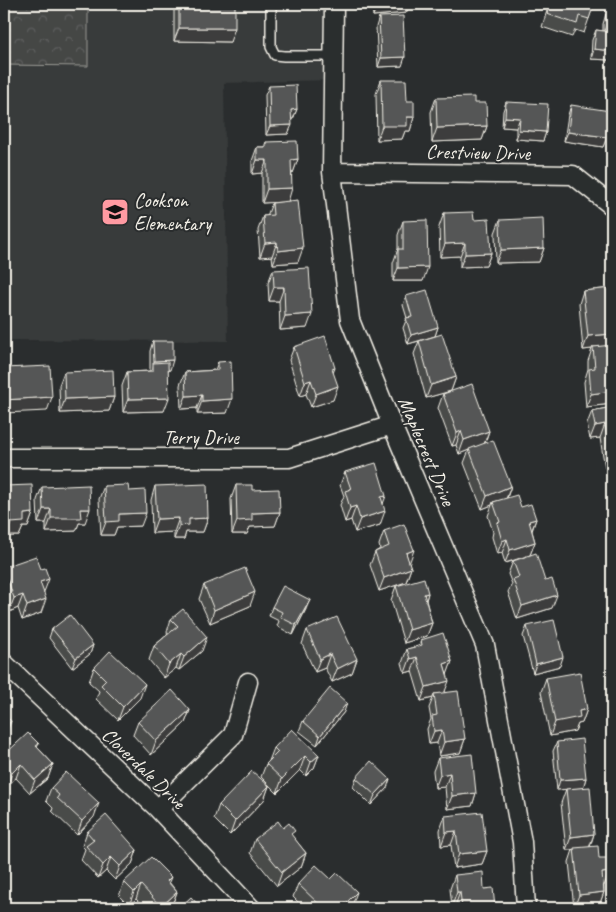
<svg xmlns="http://www.w3.org/2000/svg" width="616" height="912" font-family="Caveat,sans-serif">
	<defs>
		<pattern id="park-crowns" width="20" height="18" patternUnits="userSpaceOnUse" patternTransform="scale(1.25)"><rect width="20" height="18" fill="#444645"/><path d="M2 6a3 3 0 1 1 6 0M12 15a3 3 0 1 1 6 0" fill="none" stroke="#606160"/></pattern>
	</defs>
	<rect width="100%" height="100%" fill="#2a2d2e"/>
	<filter id="ink" filterUnits="userSpaceOnUse"><feTurbulence type="fractalNoise" baseFrequency=".02" numOctaves="2"/><feDisplacementMap in="SourceGraphic" scale="10" xChannelSelector="R" yChannelSelector="G"/><feConvolveMatrix kernelMatrix="1 2 1 2 8 2 1 2 1" color-interpolation-filters="sRGB"/></filter>
	<g filter="url(#ink)">
		<!-- built -->
		<path fill="#373a3a" d="M 4,4 L 334,4 L 333,80 L 224,83 L 228,341 L 4,340 Z"/>
		<!-- park -->
		<path fill="url(#park-crowns)" stroke="#9c9c96" d="M 4,4 L 88,4 L 88,66 L 4,65 Z"/>
		<g fill="none" stroke-linecap="round" stroke-linejoin="round">
			<defs>
				<path id="lane" d="M 271,4 L 271,47 L 275,55 L 284,56 L 333,56"/>
				<path id="street" d="M 334,4 L 332,172 L 350,320 L 392,425 L 485,645 L 522,842 L 526,908
					M 332,172 L 573,175 L 612,206
					M 4,458 L 289,458 L 392,425
					M 4,663 L 158,809 L 251,908
					M 158,809 L 233,735 L 248,682"/>
			</defs>
			<!-- lane casing -->
			<use href="#lane" stroke="#f4f1e8" stroke-width="12"/>
			<!-- street casing -->
			<use href="#street" stroke="#f4f1e8" stroke-width="21"/>
			<!-- lane -->
			<use href="#lane" stroke="#2a2d2e" stroke-width="9"/>
			<!-- street -->
			<use href="#street" stroke="#2a2d2e" stroke-width="18"/>
		</g>
		<!-- wall -->
		<path fill="#494b4a" stroke="#f4f1e8" d="M 174,4 L 235,4 L 230,42 L 174,41 Z
			M 372,4 L 410,4 L 406,13 L 373,16 Z
			M 549,4 L 594,4 L 584,33 L 575,30 L 572,37 L 542,27 Z
			M 609,4 L 612,4 L 609,60 L 591,59 L 592,40 L 596,30 L 603,31 L 603,24 L 606,14 L 608,14 L 608,6 Z
			M 379,17 L 402,66 L 378,67 L 376,27 Z
			M 381,80 L 407,101 L 414,117 L 410,131 L 405,131 L 402,139 L 377,140 L 376,94 Z
			M 269,86 L 297,109 L 293,119 L 291,119 L 288,134 L 266,135 L 265,95 Z
			M 436,98 L 474,103 L 487,126 L 482,140 L 432,142 L 431,112 Z
			M 506,102 L 546,132 L 543,141 L 516,139 L 516,128 L 502,127 L 503,111 Z
			M 571,105 L 607,137 L 603,147 L 564,141 L 568,115 Z
			M 266,142 L 298,159 L 293,173 L 292,173 L 288,201 L 298,262 L 273,264 L 272,256 L 260,257 L 258,230 L 263,216 L 267,216 L 272,203 L 276,202 L 262,203 L 262,173 L 252,174 L 252,161 L 257,147 L 264,147 Z
			M 444,213 L 474,220 L 491,253 L 486,266 L 460,267 L 460,256 L 440,257 L 439,227 Z
			M 500,220 L 544,248 L 539,262 L 496,263 L 495,233 Z
			M 403,221 L 423,281 L 393,281 L 393,263 L 398,249 L 398,235 Z
			M 273,270 L 307,328 L 280,330 L 279,301 L 269,301 L 268,283 Z
			M 612,288 L 612,336 L 609,345 L 612,345 L 612,404 L 586,407 L 584,382 L 588,369 L 588,361 L 592,349 L 583,350 L 579,304 L 583,291 Z
			M 406,296 L 438,327 L 435,336 L 456,377 L 451,391 L 426,398 L 414,354 L 419,341 L 408,344 L 403,328 L 407,318 L 403,305 Z
			M 153,341 L 170,370 L 168,370 L 164,411 L 123,412 L 122,386 L 127,372 L 150,371 L 150,351 Z
			M 294,347 L 335,368 L 333,373 L 333,400 L 311,407 L 306,394 L 300,396 L 289,360 Z
			M 218,362 L 227,413 L 197,414 L 197,408 L 181,409 L 180,385 L 185,372 L 215,370 Z
			M 64,372 L 114,397 L 109,411 L 60,413 L 59,385 Z
			M 443,394 L 489,431 L 485,443 L 511,486 L 507,498 L 536,519 L 532,531 L 535,542 L 530,555 L 552,608 L 517,619 L 508,592 L 512,584 L 508,574 L 513,561 L 505,563 L 502,553 L 497,554 L 492,537 L 493,532 L 488,516 L 492,505 L 482,509 L 464,463 L 469,450 L 459,454 L 456,445 L 452,446 L 438,408 Z
			M 612,407 L 612,467 L 605,468 L 600,438 L 590,439 L 587,424 L 592,411 Z
			M 345,472 L 383,503 L 380,525 L 355,532 L 351,520 L 345,522 L 340,505 L 344,496 L 340,485 Z
			M 612,477 L 612,506 L 610,506 L 607,490 Z
			M 236,485 L 252,490 L 280,512 L 275,526 L 250,527 L 247,534 L 232,534 L 231,499 Z
			M 4,486 L 33,513 L 28,527 L 23,527 L 19,536 L 6,536 Z
			M 104,486 L 129,491 L 141,526 L 117,527 L 114,535 L 101,535 L 99,499 Z
			M 155,486 L 208,518 L 203,532 L 186,532 L 184,539 L 174,539 L 174,532 L 152,533 L 151,500 Z
			M 42,487 L 85,523 L 79,523 L 76,531 L 46,532 L 46,523 L 38,523 L 37,500 Z
			M 384,531 L 409,563 L 411,568 L 406,582 L 379,591 L 370,565 L 375,552 L 380,549 L 379,545 Z
			M 612,535 L 612,554 L 611,540 Z
			M 4,567 L 44,592 L 41,613 L 22,620 L 18,608 L 9,612 L 4,598 Z
			M 204,585 L 250,606 L 210,623 L 199,599 Z
			M 396,586 L 428,593 L 426,600 L 432,623 L 427,636 L 404,643 L 391,600 Z
			M 272,607 L 306,609 L 293,635 L 277,626 L 279,621 L 269,616 Z
			M 171,619 L 202,651 L 179,670 L 176,668 L 164,678 L 149,660 L 154,646 L 168,634 L 167,632 Z
			M 527,626 L 560,666 L 533,673 L 523,636 Z
			M 52,629 L 93,645 L 90,654 L 72,668 L 49,638 Z
			M 307,630 L 357,659 L 352,673 L 332,682 L 325,668 L 315,672 L 302,644 Z
			M 421,640 L 452,661 L 447,674 L 445,693 L 465,739 L 460,753 L 439,756 L 437,743 L 429,744 L 427,729 L 431,719 L 429,708 L 433,698 L 421,701 L 412,671 L 405,673 L 402,663 L 407,649 L 419,646 Z
			M 94,668 L 140,698 L 118,720 L 96,699 L 99,691 L 89,682 Z
			M 546,678 L 587,709 L 582,723 L 578,724 L 575,731 L 550,736 L 541,692 Z
			M 190,710 L 185,723 L 151,755 L 133,735 L 138,722 Z
			M 344,712 L 317,745 L 299,731 L 303,721 Z
			M 557,742 L 586,778 L 583,788 L 557,790 L 553,751 Z
			M 39,744 L 37,747 L 53,764 L 48,778 L 30,793 L 16,778 L 7,786 L 4,783 L 4,755 Z
			M 274,748 L 319,755 L 314,768 L 306,776 L 300,770 L 277,793 L 261,777 L 266,764 L 269,761 Z
			M 438,758 L 476,793 L 472,806 L 447,809 L 445,787 L 435,788 L 433,771 Z
			M 356,778 L 387,788 L 371,805 L 353,787 Z
			M 269,786 L 264,800 L 230,835 L 214,819 L 219,805 Z
			M 51,788 L 94,817 L 77,835 L 52,811 L 53,808 L 46,801 Z
			M 566,789 L 594,834 L 590,847 L 609,872 L 604,886 L 604,892 L 599,906 L 574,908 L 569,862 L 573,850 L 566,850 L 561,803 Z
			M 445,816 L 487,851 L 482,864 L 454,868 L 451,845 L 441,846 L 440,830 Z
			M 283,828 L 293,837 L 306,853 L 301,867 L 277,886 L 250,853 L 255,839 Z
			M 87,832 L 137,850 L 132,864 L 115,880 L 106,871 L 98,878 L 81,860 L 85,849 L 82,846 Z
			M 455,875 L 495,908 L 456,908 L 455,906 L 452,906 L 450,889 Z
			M 171,877 L 169,882 L 177,892 L 172,905 L 169,908 L 145,908 L 136,899 L 129,906 L 119,896 L 124,882 Z
			M 298,884 L 352,906 L 349,908 L 304,908 L 293,897 Z"/>
		<!-- shaded-wall -->
		<path fill="#3c3d3c" stroke="#f4f1e8" d="M 410,4 L 406,13 L 373,16 L 376,7 Z
			M 607,24 L 612,24 L 612,33 L 603,33 Z
			M 179,28 L 235,28 L 230,42 L 174,41 Z
			M 594,49 L 612,51 L 609,60 L 591,59 Z
			M 405,57 L 402,66 L 378,67 L 381,58 Z
			M 297,109 L 293,119 L 288,119 L 291,110 Z
			M 407,117 L 414,117 L 410,131 L 405,131 L 402,139 L 377,140 L 382,126 Z
			M 505,117 L 520,118 L 516,128 L 502,127 Z
			M 292,125 L 288,134 L 266,135 L 270,126 Z
			M 487,126 L 482,140 L 432,142 L 437,128 Z
			M 519,130 L 546,132 L 543,141 L 516,139 Z
			M 568,132 L 607,137 L 603,147 L 564,141 Z
			M 298,159 L 293,173 L 286,173 L 291,160 Z
			M 257,160 L 267,160 L 262,173 L 252,174 Z
			M 292,188 L 288,202 L 262,203 L 267,189 Z
			M 277,242 L 272,256 L 260,257 L 265,243 Z
			M 465,243 L 460,256 L 440,257 L 445,244 Z
			M 303,248 L 298,262 L 273,264 L 278,251 Z
			M 544,248 L 539,262 L 496,263 L 501,250 Z
			M 491,253 L 486,266 L 460,267 L 465,254 Z
			M 428,267 L 423,281 L 393,281 L 398,268 Z
			M 274,287 L 284,287 L 279,301 L 269,301 Z
			M 312,314 L 307,328 L 280,330 L 285,316 Z
			M 438,327 L 435,336 L 408,344 L 411,335 Z
			M 612,334 L 612,336 L 608,347 L 593,347 L 592,349 L 583,350 L 588,336 Z
			M 173,360 L 170,370 L 153,370 L 154,361 Z
			M 456,377 L 451,391 L 426,398 L 431,385 Z
			M 311,380 L 306,394 L 300,396 L 305,382 Z
			M 338,386 L 333,400 L 311,407 L 316,394 Z
			M 612,391 L 612,404 L 586,407 L 591,394 Z
			M 202,395 L 197,408 L 181,409 L 186,396 Z
			M 52,397 L 47,411 L 4,413 L 4,400 Z
			M 114,397 L 109,411 L 60,413 L 65,399 Z
			M 169,398 L 164,411 L 123,412 L 128,399 Z
			M 232,399 L 227,413 L 197,414 L 202,401 Z
			M 605,424 L 600,438 L 590,439 L 595,426 Z
			M 461,431 L 456,445 L 452,446 L 457,433 Z
			M 489,431 L 484,444 L 459,454 L 464,440 Z
			M 612,454 L 612,467 L 605,468 L 610,455 Z
			M 511,486 L 506,499 L 493,502 L 492,505 L 482,509 L 487,496 Z
			M 386,496 L 381,509 L 381,497 Z
			M 356,506 L 351,520 L 345,522 L 350,508 Z
			M 43,509 L 51,509 L 46,523 L 38,523 Z
			M 80,509 L 90,509 L 85,523 L 79,523 L 76,531 L 46,532 L 51,518 Z
			M 385,511 L 380,525 L 355,532 L 360,519 Z
			M 280,512 L 275,526 L 250,527 L 247,534 L 232,534 L 237,521 L 252,513 Z
			M 33,513 L 28,527 L 23,527 L 19,536 L 6,536 L 11,523 L 24,514 Z
			M 146,513 L 141,526 L 117,527 L 114,535 L 101,535 L 106,522 L 119,514 Z
			M 4,514 L 11,514 L 6,528 L 4,528 Z
			M 179,518 L 174,532 L 152,533 L 157,519 Z
			M 208,518 L 203,532 L 186,532 L 184,539 L 174,539 L 179,526 L 189,519 Z
			M 536,519 L 531,532 L 529,521 Z
			M 507,539 L 502,553 L 497,554 L 502,541 Z
			M 535,542 L 530,555 L 505,563 L 510,550 Z
			M 414,550 L 409,564 L 406,553 Z
			M 411,568 L 406,582 L 379,591 L 384,578 Z
			M 49,579 L 44,592 L 35,596 L 40,582 Z
			M 255,592 L 250,606 L 210,623 L 214,610 Z
			M 428,593 L 424,607 L 424,594 Z
			M 23,595 L 18,608 L 9,612 L 14,598 Z
			M 557,595 L 552,608 L 517,619 L 522,606 Z
			M 46,599 L 41,613 L 22,620 L 27,606 Z
			M 310,600 L 306,609 L 293,635 L 296,625 Z
			M 432,623 L 427,636 L 404,643 L 409,630 Z
			M 207,637 L 202,651 L 179,670 L 184,657 Z
			M 93,645 L 90,654 L 72,668 L 76,658 Z
			M 181,654 L 176,668 L 164,678 L 169,664 Z
			M 330,654 L 325,668 L 315,672 L 320,659 Z
			M 417,657 L 412,671 L 405,673 L 410,659 Z
			M 563,657 L 560,666 L 533,673 L 536,664 Z
			M 357,659 L 352,673 L 332,682 L 337,669 Z
			M 452,661 L 447,675 L 444,664 Z
			M 449,681 L 444,694 L 434,694 L 433,698 L 421,701 L 426,687 Z
			M 145,684 L 140,698 L 118,720 L 123,707 Z
			M 347,703 L 344,712 L 317,745 L 320,736 Z
			M 587,709 L 582,723 L 578,724 L 575,731 L 550,736 L 555,722 L 579,711 Z
			M 190,710 L 185,723 L 151,755 L 156,741 Z
			M 11,721 L 6,735 L 4,738 L 4,729 Z
			M 442,730 L 437,743 L 429,744 L 434,731 Z
			M 465,739 L 460,753 L 439,756 L 444,742 Z
			M 319,755 L 314,768 L 306,776 L 311,762 Z
			M 305,756 L 300,770 L 277,793 L 282,779 Z
			M 21,764 L 16,778 L 7,786 L 12,773 Z
			M 53,764 L 48,778 L 30,793 L 35,780 Z
			M 450,773 L 445,787 L 435,788 L 440,775 Z
			M 586,778 L 583,788 L 557,790 L 560,780 Z
			M 390,779 L 387,788 L 371,805 L 375,795 Z
			M 269,786 L 264,800 L 230,835 L 235,821 Z
			M 476,793 L 472,806 L 447,809 L 452,796 Z
			M 99,803 L 94,817 L 77,835 L 82,821 Z
			M 456,831 L 451,845 L 441,846 L 446,832 Z
			M 594,834 L 589,848 L 566,850 L 571,837 Z
			M 137,850 L 132,864 L 115,880 L 120,866 Z
			M 487,851 L 482,864 L 454,868 L 459,854 Z
			M 306,853 L 301,867 L 277,886 L 282,872 Z
			M 111,857 L 106,871 L 98,878 L 103,865 Z
			M 609,872 L 604,886 L 597,886 L 602,873 Z
			M 141,885 L 136,899 L 129,906 L 134,892 Z
			M 177,892 L 172,905 L 169,908 L 161,908 L 161,907 Z
			M 357,892 L 352,906 L 349,908 L 341,908 Z
			M 457,892 L 460,892 L 455,906 L 452,906 Z
			M 604,892 L 599,906 L 574,908 L 579,895 Z"/>
		<!-- building -->
		<path fill="#555756" stroke="#f4f1e8" d="M 179,4 L 235,4 L 235,28 L 179,28 Z
			M 376,4 L 409,4 L 376,7 Z
			M 550,4 L 594,4 L 589,19 L 579,16 L 577,24 L 547,14 Z
			M 612,4 L 612,24 L 607,24 L 606,14 L 612,14 Z
			M 403,16 L 405,57 L 381,58 L 379,17 Z
			M 596,30 L 612,32 L 612,51 L 594,49 Z
			M 381,80 L 406,80 L 407,101 L 414,101 L 414,117 L 407,117 L 407,126 L 382,126 Z
			M 296,85 L 297,109 L 291,110 L 292,125 L 270,126 L 269,86 Z
			M 474,97 L 474,103 L 486,103 L 487,126 L 437,128 L 436,98 Z
			M 506,102 L 548,104 L 546,132 L 519,130 L 520,118 L 505,117 Z
			M 571,105 L 610,111 L 607,137 L 568,132 Z
			M 297,141 L 298,159 L 291,160 L 292,188 L 267,189 L 267,160 L 257,160 L 257,147 L 266,147 L 266,142 Z
			M 298,200 L 303,248 L 278,251 L 277,242 L 265,243 L 263,216 L 273,215 L 272,203 Z
			M 473,212 L 474,220 L 489,219 L 491,253 L 465,254 L 465,243 L 445,244 L 444,213 Z
			M 543,218 L 544,248 L 501,250 L 500,220 Z
			M 427,220 L 428,267 L 398,268 L 398,249 L 403,249 L 403,221 Z
			M 309,268 L 312,314 L 285,316 L 284,287 L 274,287 L 273,270 Z
			M 612,288 L 612,317 L 611,317 L 612,334 L 588,336 L 583,291 Z
			M 427,290 L 438,327 L 411,335 L 406,318 L 412,317 L 406,296 Z
			M 442,334 L 456,377 L 431,385 L 419,341 Z
			M 325,336 L 335,368 L 332,369 L 338,386 L 316,394 L 311,380 L 305,382 L 294,347 Z
			M 153,341 L 173,341 L 173,360 L 154,361 Z
			M 612,345 L 612,391 L 591,394 L 589,369 L 595,368 L 593,347 Z
			M 231,361 L 232,399 L 202,401 L 202,395 L 186,396 L 185,372 L 218,370 L 218,362 Z
			M 168,362 L 169,398 L 128,399 L 127,372 L 153,371 L 153,363 Z
			M 50,366 L 52,397 L 4,400 L 4,368 Z
			M 113,370 L 114,397 L 65,399 L 64,372 Z
			M 472,384 L 489,431 L 464,440 L 461,431 L 457,433 L 443,394 Z
			M 612,407 L 612,454 L 610,455 L 605,424 L 595,426 L 592,411 Z
			M 493,440 L 511,486 L 487,496 L 469,449 Z
			M 376,463 L 386,496 L 381,497 L 385,511 L 360,519 L 356,506 L 350,508 L 345,491 L 351,489 L 345,472 Z
			M 207,484 L 208,518 L 189,519 L 189,525 L 179,526 L 179,518 L 157,519 L 155,486 Z
			M 32,485 L 33,513 L 24,514 L 24,522 L 11,523 L 11,514 L 4,514 L 4,486 Z
			M 89,485 L 90,509 L 80,509 L 81,518 L 51,518 L 51,509 L 43,509 L 42,487 Z
			M 128,485 L 129,491 L 145,490 L 146,513 L 119,514 L 119,521 L 106,522 L 104,486 Z
			M 236,485 L 252,485 L 252,490 L 279,489 L 280,512 L 252,513 L 252,520 L 237,521 Z
			M 517,495 L 521,507 L 531,504 L 536,519 L 529,521 L 535,542 L 510,550 L 507,539 L 502,541 L 497,523 L 500,522 L 493,502 Z
			M 404,524 L 414,550 L 406,553 L 411,568 L 384,578 L 375,552 L 389,546 L 384,531 Z
			M 536,553 L 545,581 L 552,579 L 557,595 L 522,606 L 513,579 L 519,577 L 513,561 Z
			M 36,556 L 41,569 L 45,568 L 49,579 L 40,582 L 46,599 L 27,606 L 23,595 L 14,598 L 4,570 L 4,567 Z
			M 245,568 L 255,592 L 214,610 L 204,585 Z
			M 424,578 L 428,593 L 424,594 L 432,623 L 409,630 L 396,586 Z
			M 283,586 L 310,600 L 296,625 L 280,617 L 282,612 L 272,607 Z
			M 183,609 L 207,637 L 184,657 L 181,654 L 169,664 L 154,646 L 178,626 L 171,619 Z
			M 70,615 L 93,645 L 76,658 L 52,629 Z
			M 337,617 L 357,659 L 337,669 L 330,654 L 320,659 L 307,630 Z
			M 554,620 L 563,657 L 536,664 L 527,626 Z
			M 443,633 L 452,661 L 444,664 L 449,681 L 426,687 L 417,657 L 410,659 L 407,649 L 422,645 L 421,640 Z
			M 110,651 L 145,684 L 123,707 L 101,685 L 106,680 L 94,668 Z
			M 580,672 L 587,709 L 579,711 L 580,717 L 555,722 L 546,678 Z
			M 330,688 L 347,703 L 320,736 L 303,721 Z
			M 172,690 L 190,710 L 156,741 L 138,722 Z
			M 458,691 L 465,739 L 444,742 L 442,730 L 434,731 L 432,716 L 437,715 L 434,694 Z
			M 4,714 L 11,721 L 4,729 Z
			M 292,729 L 319,755 L 311,762 L 305,756 L 282,779 L 266,764 L 278,752 L 274,748 Z
			M 28,733 L 39,744 L 36,746 L 53,764 L 35,780 L 21,764 L 12,773 L 4,764 L 4,755 Z
			M 582,739 L 586,778 L 560,780 L 557,742 Z
			M 472,754 L 476,793 L 452,796 L 450,773 L 440,775 L 438,758 Z
			M 371,761 L 390,779 L 375,795 L 356,778 Z
			M 252,771 L 269,786 L 235,821 L 219,805 Z
			M 66,772 L 99,803 L 82,821 L 57,798 L 59,795 L 51,788 Z
			M 590,787 L 594,834 L 571,837 L 566,789 Z
			M 482,812 L 487,851 L 459,854 L 456,831 L 446,832 L 445,816 Z
			M 106,815 L 137,850 L 120,866 L 111,857 L 103,865 L 86,846 L 94,840 L 87,832 Z
			M 278,821 L 283,828 L 289,823 L 295,831 L 291,834 L 306,853 L 282,872 L 255,839 Z
			M 598,846 L 599,858 L 608,858 L 609,872 L 602,873 L 604,892 L 579,895 L 574,848 Z
			M 151,857 L 171,877 L 167,881 L 177,892 L 161,907 L 141,885 L 134,892 L 124,882 Z
			M 316,865 L 331,879 L 337,873 L 357,892 L 341,908 L 323,908 L 298,884 Z
			M 483,872 L 484,889 L 493,888 L 495,908 L 462,908 L 460,892 L 457,892 L 455,875 Z
			M 4,897 L 7,898 L 4,908 Z
			M 191,897 L 201,908 L 179,908 Z
			M 611,907 L 611,908 L 591,908 Z"/>
	</g>
	<!-- icons -->
	<defs>
		<symbol id="school-square" viewBox="-11 -11 22 22"><rect x="-9" y="-9" width="18" height="18" rx="4" fill="#ff9aa2" stroke="#2a2d2e"/><path d="M0-5L7-2L0 1L-7-2ZM-4 1L0 2.5L4 1V4Q0 6-4 4Z" fill="#111"/></symbol>
	</defs>
	<g fill-rule="evenodd">
		<use href="#school-square" x="99" y="196" width="32" height="32"/>
	</g>
	<g text-anchor="middle" stroke-width="4" stroke-linejoin="round" paint-order="stroke">
		<!-- street labels -->
		<g font-size="20" fill="#f4f1e8" stroke="#2a2d2e">
			<text transform="translate(478 152) rotate(1)" y="7">Crestview Drive</text>
			<text x="201" y="444">Terry Drive</text>
			<text transform="translate(427 451) rotate(67)" y="7">Maplecrest Drive</text>
			<text transform="translate(144 768) rotate(44)" y="7">Cloverdale Drive</text>
		</g>
		<!-- poi labels -->
		<g font-size="20" fill="#f4f1e8" stroke="#2a2d2e" text-anchor="start">
			<text x="134" y="207">Cookson<tspan x="134" dy="23">Elementary</tspan></text>
		</g>
	</g>
	<!-- margin -->
	<rect width="616" height="912" fill="none" stroke="#2a2d2e" stroke-width="20"/>
	<rect x="10" y="10" width="596" height="892" fill="none" stroke="#f4f1e8" stroke-width="2" filter="url(#ink)"/>
</svg>
